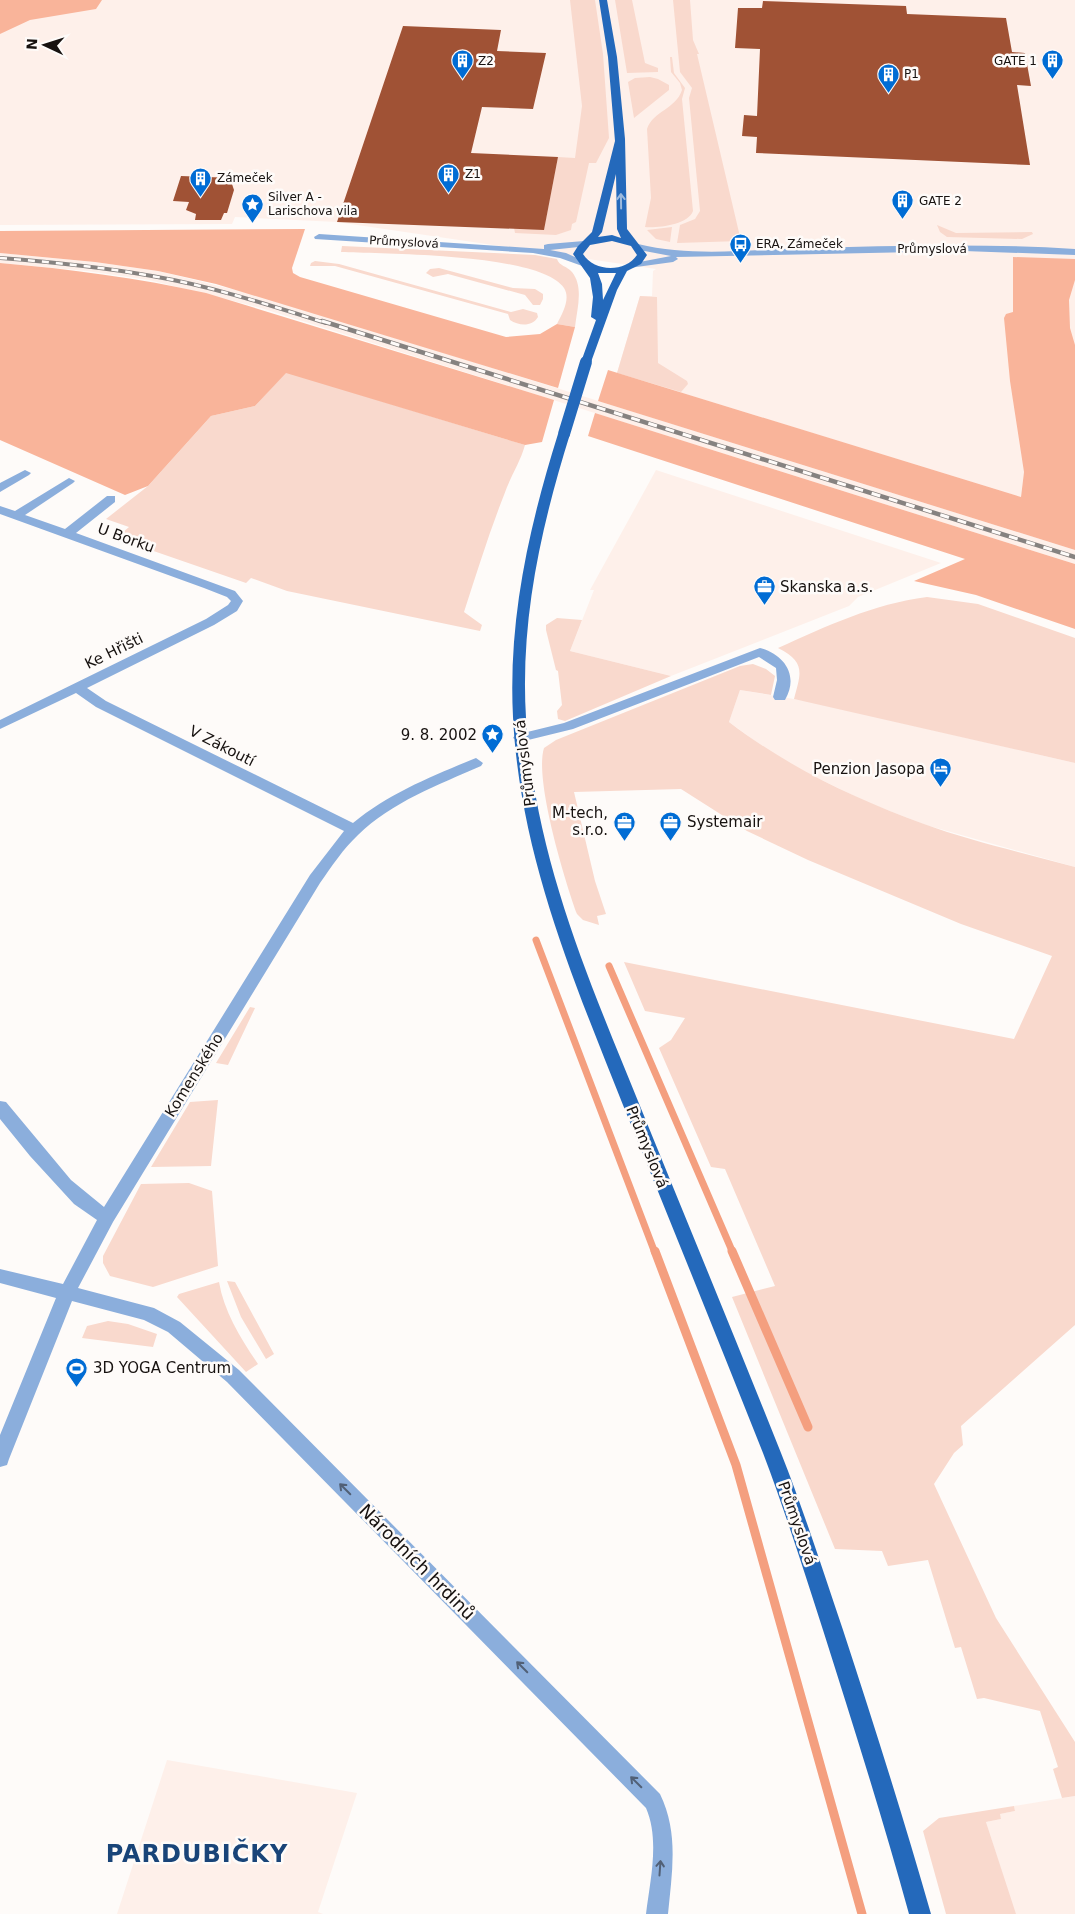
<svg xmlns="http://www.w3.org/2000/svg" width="1075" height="1914" font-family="'DejaVu Sans',sans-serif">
	<rect width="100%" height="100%" fill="#fefbf9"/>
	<!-- built -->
	<path fill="#fef0ea" d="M 0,0 L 1075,0 L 1075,352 L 1024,472 L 1021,497 L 617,373 L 640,296 L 652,296 L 653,271 L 656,269 L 337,222 L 235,217 L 232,224 L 0,225 Z
		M 0,253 L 95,262 L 158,271 L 272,299 L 1075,550 L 1075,564 L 261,308 L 149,280 L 87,271 L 0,263 Z
		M 656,470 L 941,563 L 858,597 L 849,606 L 671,676 L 570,651 L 594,590 L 590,590 Z
		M 740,690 L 806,701 L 1075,763 L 1075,867 L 926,825 L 869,803 L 807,773 L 770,752 L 729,722 Z
		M 167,1760 L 357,1793 L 318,1912 L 323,1914 L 117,1914 Z
		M 1075,1796 L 1075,1914 L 1015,1914 L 986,1822 L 1001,1819 L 999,1814 L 1015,1811 L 1014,1806 Z"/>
	<!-- green -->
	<path fill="#f9d9cd" d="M 570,0 L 595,0 L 603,54 L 609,138 L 596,163 L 589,163 L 576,222 L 572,224 L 571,230 L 556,235 L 515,233 L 514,228 L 544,229 L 558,157 L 575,158 L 582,106 Z
		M 615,0 L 632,0 L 645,63 L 658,68 L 658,72 L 627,73 Z
		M 673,0 L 690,0 L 693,40 L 699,54 L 697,54 L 741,241 L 677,243 L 680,225 L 695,219 L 700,211 L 689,98 L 692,88 L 680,72 Z
		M 670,57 L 672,57 L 674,73 L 685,88 L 682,99 L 693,211 C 688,225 658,228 645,227 L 651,198 L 647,129 C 653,111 676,109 682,90 L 680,83 L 671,72 Z
		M 650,77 L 658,79 L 669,85 L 669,90 L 634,118 L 628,82 L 635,78 Z
		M 937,225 L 956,233 L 1032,232 L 1033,234 L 1022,239 L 947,237 L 940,232 Z
		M 672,227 L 670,242 L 656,239 L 647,230 Z
		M 342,246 L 535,255 L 557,259 C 559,266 567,266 572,272 C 584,287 577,309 575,327 L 557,324 C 562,314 571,299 564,288 C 541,253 383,254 341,252 Z
		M 315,261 L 339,264 L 511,312 L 523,309 L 537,313 L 538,317 C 532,327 519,326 510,320 L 508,314 L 335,266 L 310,266 L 311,263 Z
		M 439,268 L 513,288 L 535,289 L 543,294 L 543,299 L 540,305 L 533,305 L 525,295 L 448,274 L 433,277 L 426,273 L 430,269 Z
		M 640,296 L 657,297 L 658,363 L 687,381 L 688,384 L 681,392 L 617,373 Z
		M 286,372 L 525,445 C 520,463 510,477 504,495 C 489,533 477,572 464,612 L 482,625 L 480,631 L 287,591 L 251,578 L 246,583 L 116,538 L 129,527 L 106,519 L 148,486 L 211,416 L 255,406 Z
		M 927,597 L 978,604 L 1075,638 L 1075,763 L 794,699 C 801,673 806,662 778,648 C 827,626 873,604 927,597 Z
		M 557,618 L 582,620 L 570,651 L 671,676 L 565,721 L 558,719 L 557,711 L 562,705 L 558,671 L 556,670 L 546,630 L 546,625 Z
		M 753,664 L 766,669 L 775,676 L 771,695 L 740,690 L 729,722 C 788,767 855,799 924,824 C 973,842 1025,853 1075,867 L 1075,1325 L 961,1426 L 963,1445 L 954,1453 L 934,1484 L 996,1618 L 1075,1742 L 1075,1796 L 1062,1798 L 1053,1769 L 1058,1767 L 1040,1711 L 984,1698 L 977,1699 L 961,1647 L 955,1648 L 928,1560 L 888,1566 L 882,1551 L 835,1549 L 732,1297 L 775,1286 L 725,1169 L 711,1167 L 659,1048 L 671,1040 L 685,1018 L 645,1011 L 624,962 L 1014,1039 L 1052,956 L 961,924 L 808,860 L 747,831 L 681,789 L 574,792 L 595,881 L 606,914 L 597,916 L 599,925 L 583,920 L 577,914 C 565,881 534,779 544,748 L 556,740 L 740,666 Z
		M 250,1007 L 255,1008 L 228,1065 L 216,1063 Z
		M 218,1100 L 211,1166 L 151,1167 L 190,1102 Z
		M 189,1183 L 212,1191 L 218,1266 L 153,1287 L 110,1276 L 103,1263 L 103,1256 L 141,1184 Z
		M 227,1281 L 235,1282 L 274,1354 L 266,1359 L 241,1317 Z
		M 219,1282 C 224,1312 241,1339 258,1364 L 246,1372 L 177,1297 L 179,1294 Z
		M 108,1321 L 128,1324 L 157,1334 L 153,1347 L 82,1338 L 87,1326 Z
		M 1014,1806 L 1015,1811 L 1000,1814 L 1001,1819 L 986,1822 L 1016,1914 L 946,1914 L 923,1831 L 939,1818 Z"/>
	<!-- forest -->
	<path fill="#f9b49a" d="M 0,0 L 102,0 L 96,9 L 30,20 L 0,34 Z
		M 305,229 L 292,268 L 293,273 L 300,277 L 506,337 L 540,334 L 557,324 L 575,327 L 558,388 L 216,284 L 158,271 L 95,262 L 0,253 L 0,231 Z
		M 1013,257 L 1075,259 L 1075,280 L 1069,300 L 1070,328 L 1075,345 L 1075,550 L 598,401 L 608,370 L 1021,497 L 1024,472 L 1010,381 L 1004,318 L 1006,314 L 1013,312 Z
		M 0,263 C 70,269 138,278 206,293 L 554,400 L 542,442 L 525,445 L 286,373 L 255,406 L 211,416 L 148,486 L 125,495 L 0,440 Z
		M 595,413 L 1075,564 L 1075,629 L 976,595 L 914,581 L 965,559 L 588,436 Z"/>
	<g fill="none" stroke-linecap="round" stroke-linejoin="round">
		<!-- stream-far1 -->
		<path stroke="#f49f7f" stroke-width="7" d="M 536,940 L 655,1253
			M 609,966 L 733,1253"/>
		<!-- stream -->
		<path stroke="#f49f7f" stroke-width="9" d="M 655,1251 L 736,1465 L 862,1914
			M 732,1251 L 808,1427"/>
	</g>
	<!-- building -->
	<path fill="#a05235" d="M 763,1 L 906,6 L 907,14 L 1006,18 L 1012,52 L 1025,53 L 1031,86 L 1017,85 L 1030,165 L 756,153 L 757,137 L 742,136 L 744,115 L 757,116 L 760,49 L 735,48 L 736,35 L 738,8 L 762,8 Z
		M 403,26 L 501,30 L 497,51 L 546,53 L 533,109 L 482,107 L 471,153 L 558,157 L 544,230 L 337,222 Z
		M 181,176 L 234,178 L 232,184 L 234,190 L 227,213 L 224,213 L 221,220 L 195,220 L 196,214 L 186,210 L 189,202 L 173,201 Z"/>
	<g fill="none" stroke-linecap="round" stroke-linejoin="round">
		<!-- minor -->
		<path fill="#8baedc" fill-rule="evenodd" d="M 319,234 L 544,249 L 544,245 L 548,244 L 584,241 L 589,244 L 588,246 L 550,250 L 566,253 L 590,264 L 585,267 L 560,258 L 533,253 L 315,239 L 314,237 Z
			M 638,244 C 691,257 747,250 801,248 C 893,246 984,243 1075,249 L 1075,255 L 964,251 L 676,257 L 678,259 L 673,262 L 629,268 L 629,264 L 671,256 L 634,249 L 633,247 Z
			M 25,470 L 31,473 L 29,475 L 0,492 L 0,483 Z
			M 69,478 L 75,481 L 73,483 L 25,515 L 65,529 L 107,496 L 115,496 L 115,502 L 76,533 L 235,591 L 243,601 L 237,611 L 214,625 L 87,688 L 106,701 L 353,823 C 388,794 430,777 471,760 L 476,758 L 483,763 L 481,766 C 438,785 392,802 358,835 C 343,849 332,866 320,883 L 113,1222 L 78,1288 L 154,1308 L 180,1322 L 239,1370 L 660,1794 C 679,1833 672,1872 668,1914 L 646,1914 C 650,1881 660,1840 646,1808 L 227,1382 L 168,1332 L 144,1320 L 72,1301 L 9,1459 L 7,1465 L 0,1467 L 0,1435 L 56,1298 L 0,1283 L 0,1269 L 63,1284 L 97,1220 L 74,1204 L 30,1156 L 0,1119 L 0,1101 L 6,1102 L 71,1180 L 104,1207 L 310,875 L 344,831 L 96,707 L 76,693 L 0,729 L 0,720 L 206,619 L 228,605 L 231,601 L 227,597 L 204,588 L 0,514 L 0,506 L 15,511 Z
			M 760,648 C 785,655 799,676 785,700 L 775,700 L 773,697 L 777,680 L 776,668 L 759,657 L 573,729 L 520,742 L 513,738 L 515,735 L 564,723 Z"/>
		<!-- major -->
		<path fill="#2469bb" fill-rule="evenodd" d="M 599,0 L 607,0 L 617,57 L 625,139 L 627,229 L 647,255 L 641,264 L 627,271 L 617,290 L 591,362 L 586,365 L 581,362 L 596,320 L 591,317 L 593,297 L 590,278 L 573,254 L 578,246 L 592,232 L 615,141 L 608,57 ZM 616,174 L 617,229 L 621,238 L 612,235 L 598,237 L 602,232 ZM 612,241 L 631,246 L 637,255 C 625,273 594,272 583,254 L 590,245 ZM 598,273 L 616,273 L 603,300 L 602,284 Z
			M 564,431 L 570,434 C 541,527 520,620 526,718 C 535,857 588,978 640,1106 C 687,1222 735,1337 781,1453 C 804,1511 823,1571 843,1630 C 874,1725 904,1819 931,1914 L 909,1914 C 883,1819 853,1725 823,1630 C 804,1571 785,1511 763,1453 C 717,1337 670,1221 623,1105 C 573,979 520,855 513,717 C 508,619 529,527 558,434 Z"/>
		<defs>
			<path id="rail-far1" d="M 0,258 C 51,262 102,267 152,276 C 211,286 269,305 326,323"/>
			<path id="rail" d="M 322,321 L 1075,557"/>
		</defs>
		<!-- rail-far1 casing -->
		<use href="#rail-far1" stroke="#868280" stroke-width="4"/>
		<!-- rail casing -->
		<use href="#rail" stroke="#868280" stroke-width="4.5"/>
		<!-- rail-far1 -->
		<use href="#rail-far1" stroke="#fefbf9" stroke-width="2.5" stroke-dasharray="7" stroke-linecap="butt"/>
		<!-- rail -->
		<use href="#rail" stroke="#fefbf9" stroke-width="3" stroke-dasharray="9" stroke-linecap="butt"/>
		<!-- major-bridge -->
		<path stroke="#2469bb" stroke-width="12" d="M 564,434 L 586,362"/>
	</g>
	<!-- one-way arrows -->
	<defs><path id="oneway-shaft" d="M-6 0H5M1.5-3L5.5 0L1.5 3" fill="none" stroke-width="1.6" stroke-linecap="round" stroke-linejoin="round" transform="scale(1.25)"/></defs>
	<use stroke="#9cb9dd" href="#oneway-shaft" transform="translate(621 201) rotate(-91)"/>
	<g stroke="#516076">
		<use href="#oneway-shaft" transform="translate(345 1489) rotate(-135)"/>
		<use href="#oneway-shaft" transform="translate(522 1667) rotate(-135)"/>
		<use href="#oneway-shaft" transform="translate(636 1782) rotate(-135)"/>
		<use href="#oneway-shaft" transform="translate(660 1868) rotate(-86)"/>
	</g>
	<!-- icons -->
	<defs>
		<symbol id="building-pin" viewBox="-11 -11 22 30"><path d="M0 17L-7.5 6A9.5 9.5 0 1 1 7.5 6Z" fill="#006cd4" stroke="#fefbf9"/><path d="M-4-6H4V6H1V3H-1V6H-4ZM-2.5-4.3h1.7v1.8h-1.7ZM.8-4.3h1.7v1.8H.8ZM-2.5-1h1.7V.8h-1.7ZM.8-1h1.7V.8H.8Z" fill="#fff"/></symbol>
		<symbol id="sight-pin" viewBox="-11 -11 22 30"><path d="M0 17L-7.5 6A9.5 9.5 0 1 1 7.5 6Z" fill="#006cd4" stroke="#fefbf9"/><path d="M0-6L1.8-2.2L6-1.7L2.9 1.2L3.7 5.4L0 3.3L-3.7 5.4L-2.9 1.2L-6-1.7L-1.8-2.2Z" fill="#fff"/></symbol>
		<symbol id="bus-pin" viewBox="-11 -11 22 30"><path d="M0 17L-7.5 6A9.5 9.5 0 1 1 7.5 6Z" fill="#006cd4" stroke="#fefbf9"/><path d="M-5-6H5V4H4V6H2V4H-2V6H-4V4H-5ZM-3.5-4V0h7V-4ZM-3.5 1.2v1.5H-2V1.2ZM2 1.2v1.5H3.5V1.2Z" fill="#fff"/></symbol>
		<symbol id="office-pin" viewBox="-11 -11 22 30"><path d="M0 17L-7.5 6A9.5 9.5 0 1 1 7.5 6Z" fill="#006cd4" stroke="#fefbf9"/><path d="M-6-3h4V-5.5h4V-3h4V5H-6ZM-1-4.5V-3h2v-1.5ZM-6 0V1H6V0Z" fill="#fff"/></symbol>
		<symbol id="hotel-pin" viewBox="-11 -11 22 30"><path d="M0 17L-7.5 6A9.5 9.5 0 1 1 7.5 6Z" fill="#006cd4" stroke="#fefbf9"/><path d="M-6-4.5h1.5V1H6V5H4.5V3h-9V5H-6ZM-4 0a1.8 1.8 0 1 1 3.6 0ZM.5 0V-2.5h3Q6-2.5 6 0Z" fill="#fff"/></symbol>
		<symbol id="stadium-pin" viewBox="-11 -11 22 30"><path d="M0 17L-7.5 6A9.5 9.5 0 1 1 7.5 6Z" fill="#006cd4" stroke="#fefbf9"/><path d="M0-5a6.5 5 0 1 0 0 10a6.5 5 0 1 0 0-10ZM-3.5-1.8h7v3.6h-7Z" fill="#fff"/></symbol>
	</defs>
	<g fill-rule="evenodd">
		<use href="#building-pin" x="450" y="48" width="25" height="34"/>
		<use href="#building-pin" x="1040" y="48" width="25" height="34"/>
		<use href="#building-pin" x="876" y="62" width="25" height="34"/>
		<use href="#building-pin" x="436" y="162" width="25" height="34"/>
		<use href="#building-pin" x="188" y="166" width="25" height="34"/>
		<use href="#building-pin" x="890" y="188" width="25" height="34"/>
		<use href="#sight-pin" x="240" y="192" width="25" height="34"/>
		<use href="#bus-pin" x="728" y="232" width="25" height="34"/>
		<use href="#office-pin" x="752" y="574" width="25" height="34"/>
		<use href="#sight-pin" x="480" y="722" width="25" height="34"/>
		<use href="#hotel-pin" x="928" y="756" width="25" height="34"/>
		<use href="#office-pin" x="612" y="810" width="25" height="34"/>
		<use href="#office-pin" x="658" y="810" width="25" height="34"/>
		<use href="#stadium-pin" x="64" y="1356" width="25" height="34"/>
	</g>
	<g text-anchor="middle" stroke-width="5" stroke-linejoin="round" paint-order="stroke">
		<!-- far-poi labels -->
		<g font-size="12" fill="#171210" stroke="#fefbf9" text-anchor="start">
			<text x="478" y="65">Z2</text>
			<text x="1037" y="65" text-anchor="end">GATE 1</text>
			<text x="904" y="78">P1</text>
			<text x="465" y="178">Z1</text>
			<text x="217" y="182">Zámeček</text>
			<text x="268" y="201">Silver A -<tspan x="268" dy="14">Larischova vila</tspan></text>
			<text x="919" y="205">GATE 2</text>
			<text x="756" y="248">ERA, Zámeček</text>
		</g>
		<!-- far-street labels -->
		<g font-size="12" fill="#171210" stroke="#fefbf9">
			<text transform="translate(404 242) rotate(3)" y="4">Průmyslová</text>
			<text x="932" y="253">Průmyslová</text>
		</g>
		<!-- street labels -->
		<g font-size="15" fill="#171210" stroke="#fefbf9">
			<text transform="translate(126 538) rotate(20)" y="5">U Borku</text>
			<text transform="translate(114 651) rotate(-26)" y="5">Ke Hřišti</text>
			<text transform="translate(222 746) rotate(27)" y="5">V Zákoutí</text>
			<text transform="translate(525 763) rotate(-97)" y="5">Průmyslová</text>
			<text transform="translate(194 1075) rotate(-58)" y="5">Komenského</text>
			<text transform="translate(647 1147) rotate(68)" y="5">Průmyslová</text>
			<text transform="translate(797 1523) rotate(71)" y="5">Průmyslová</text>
		</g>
		<!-- poi labels -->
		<g font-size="15" fill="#171210" stroke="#fefbf9" text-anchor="start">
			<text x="780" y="592">Skanska a.s.</text>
			<text x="477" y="740" text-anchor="end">9. 8. 2002</text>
			<text x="925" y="774" text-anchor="end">Penzion Jasopa</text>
			<text x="608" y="818" text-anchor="end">M-tech,<tspan x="608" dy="17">s.r.o.</tspan></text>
			<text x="687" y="827">Systemair</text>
			<text x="93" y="1373">3D YOGA Centrum</text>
		</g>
		<!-- near-street labels -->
		<g font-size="18" fill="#171210" stroke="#fefbf9">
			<text transform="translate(417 1562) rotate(45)" y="6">Národních hrdinů</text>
		</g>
		<!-- near-district labels -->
		<g font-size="24" font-weight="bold" letter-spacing="1" fill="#194478" stroke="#fefbf9">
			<text x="197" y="1862">PARDUBIČKY</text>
		</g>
	</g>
	<!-- north arrow -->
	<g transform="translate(45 45) rotate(274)" stroke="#fefbf9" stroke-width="4" paint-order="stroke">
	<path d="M0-4L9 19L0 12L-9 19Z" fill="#171210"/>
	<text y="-8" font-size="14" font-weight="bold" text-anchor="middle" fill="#171210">N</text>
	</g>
</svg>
